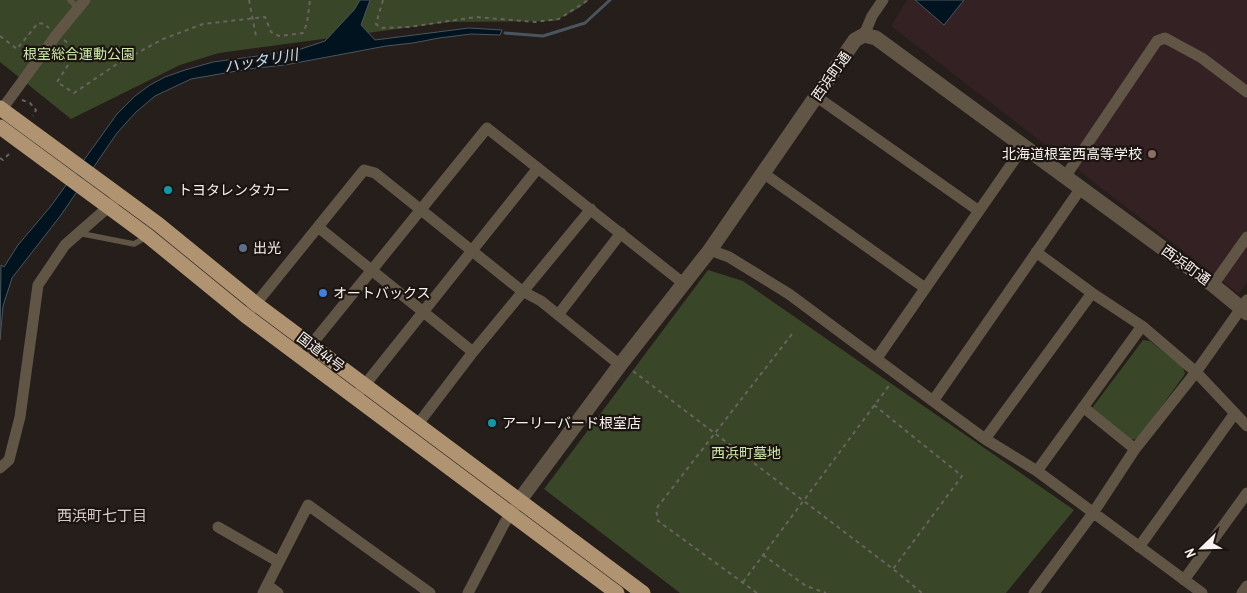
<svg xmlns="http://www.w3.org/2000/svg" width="1247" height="593" font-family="'Archivo Narrow','Noto Sans JP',sans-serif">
	<rect width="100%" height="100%" fill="#251e1a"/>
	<!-- education -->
	<path fill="#342123" d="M 907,0 L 1247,0 L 1247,282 L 1239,294 L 891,26 Z"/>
	<!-- green -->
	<path fill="#394627" d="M 0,0 L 589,0 L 579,8 L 555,21 L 449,22 L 219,53 L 180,65 L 71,119 L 0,62 Z
		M 708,270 L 743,281 L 1074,510 L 1006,593 L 680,593 L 544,489 Z
		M 1143,340 L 1150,341 L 1183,367 L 1185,374 L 1138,439 L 1128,440 L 1092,408 Z"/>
	<!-- water -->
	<path fill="#00131f" stroke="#4a565e" d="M 360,0 L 370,0 L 361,25 L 375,40 L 469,28 L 502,30 L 500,35 L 471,34 L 439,38 L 413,43 L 386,46 L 285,65 L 248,69 L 191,79 L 155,96 L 136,112 L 117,133 L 61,215 L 12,278 L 3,306 L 0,340 L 1,265 L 4,267 L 18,245 L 51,206 L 117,114 L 135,96 L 150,85 L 165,77 L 185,70 L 213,62 L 295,51 L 325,41 L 354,10 Z
		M 915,0 L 964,0 L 944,25 Z"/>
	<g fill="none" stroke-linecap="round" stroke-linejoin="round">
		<!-- stream -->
		<path stroke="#4a565e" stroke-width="3" d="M 505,33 L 543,36 L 585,23 L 610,0"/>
		<!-- path -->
		<path stroke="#69635f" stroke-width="2" stroke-dasharray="4 4" stroke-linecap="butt" d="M 249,0 L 256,36
			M 383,0 L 376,24 L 381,28 L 409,27 L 476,17 L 535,22 L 559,19 L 588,0
			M 0,36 L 17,49 L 38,23 L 44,24 L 49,28
			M 64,40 L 75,49 L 74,56 L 57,82 L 74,93 L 117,64 L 163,39 L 203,24 L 265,17 L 271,32 L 279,36 L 303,33 L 307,23 L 310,0
			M 22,100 L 30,103 L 36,110 L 33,116
			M 0,158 L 3,160 L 9,154
			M 633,371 L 893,569 L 922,593
			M 874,405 L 962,476 L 893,569
			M 763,555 L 806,586 L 826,593
			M 743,582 L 891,383
			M 757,593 L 658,521 L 656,509 L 792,334"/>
		<!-- service -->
		<path stroke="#615546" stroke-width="5.5" d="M 70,0 L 78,8
			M 78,233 L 134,244 L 148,236"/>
		<!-- minor -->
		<path stroke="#615546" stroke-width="11" d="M 864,35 L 872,16 L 883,0
			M 817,97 L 979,211
			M 2,109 L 57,34 L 85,0
			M 763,173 L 925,288
			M 1065,177 L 1157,41 L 1165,38 L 1202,58 L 1247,92
			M 318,227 L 473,352
			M 710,250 L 729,257 L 789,294 L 933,401 L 985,439 L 1037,471 L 1202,593
			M 1036,252 L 1092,293 L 1142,326 L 1196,372 L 1247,426
			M 1213,285 L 1247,237
			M 558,315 L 621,233
			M 246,316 L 364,170 L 375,173 L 522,291 L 541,301 L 620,365
			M 311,345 L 487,128 L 683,283
			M 877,358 L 1024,146
			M 360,391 L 538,168
			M 933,401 L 1081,188
			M 1083,407 L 1135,449
			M 418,424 L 473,352 L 591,209
			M 985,439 L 1092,293
			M 0,468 L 9,460 L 20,417 L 38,285 L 65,245 L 114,202
			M 1037,471 L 1142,326
			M 218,527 L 279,562
			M 1139,547 L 1235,413
			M 1184,580 L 1247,493
			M 267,585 L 278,593
			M 263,593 L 308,505 L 430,593
			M 468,593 L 504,524 L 515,507
			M 1034,593 L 1093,513 L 1135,449 L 1196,372 L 1247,300
			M 1242,593 L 1247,586"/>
		<!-- tertiary -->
		<path stroke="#615546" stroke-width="15" d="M 519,501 L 620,365 L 710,250 L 855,40 L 864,35 L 876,38 L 1213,285 L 1247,313"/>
		<!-- trunk -->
		<path stroke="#b09472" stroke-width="15" d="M 0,108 L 158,224 L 256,304 L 643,593
			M 0,127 L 148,236 L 246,316 L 617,593"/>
	</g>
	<!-- markers -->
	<circle fill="#8d6e63" stroke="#1c1411" stroke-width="2" cx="1152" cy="154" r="5"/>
	<g fill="#0f9aa8" stroke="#1c1411" stroke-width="2">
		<circle cx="168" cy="190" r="5"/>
		<circle cx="492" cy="423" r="5"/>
	</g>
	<circle fill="#5c6f8a" stroke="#1c1411" stroke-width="2" cx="243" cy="248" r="5"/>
	<circle fill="#3f7fe0" stroke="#1c1411" stroke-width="2" cx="323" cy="293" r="5"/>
	<g text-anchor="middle" stroke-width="4.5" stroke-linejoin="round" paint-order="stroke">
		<!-- park labels -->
		<g font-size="14" fill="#cce9a7" stroke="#1c1411">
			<text x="79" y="59">根室総合運動公園</text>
			<text x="746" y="458">西浜町墓地</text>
		</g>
		<!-- street labels -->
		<g font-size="14" fill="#f8f3f0" stroke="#1c1411">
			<text transform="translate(831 76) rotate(-55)" y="5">西浜町通</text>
			<text transform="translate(1186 265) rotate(36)" y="5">西浜町通</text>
			<text transform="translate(321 352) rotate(37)" y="5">国道44号</text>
		</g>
		<!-- poi labels -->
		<g font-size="14" fill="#f8f3f0" stroke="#1c1411" text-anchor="start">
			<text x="1142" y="159" text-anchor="end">北海道根室西高等学校</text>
			<text x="178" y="195">トヨタレンタカー</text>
			<text x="253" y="253">出光</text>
			<text x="333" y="298">オートバックス</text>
			<text x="502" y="428">アーリーバード根室店</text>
		</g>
		<!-- water labels -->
		<g font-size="15" font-style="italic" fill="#bae3fd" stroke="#1c1411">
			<text transform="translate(261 61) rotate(-10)" y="5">ハッタリ川</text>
		</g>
		<!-- neighbourhood labels -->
		<g font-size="15" fill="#d5cac5" stroke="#1c1411">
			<text x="102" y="521">西浜町七丁目</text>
		</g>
	</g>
	<!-- north arrow -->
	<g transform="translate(1202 548) rotate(247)" stroke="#1c1411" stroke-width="4" paint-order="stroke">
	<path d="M0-4L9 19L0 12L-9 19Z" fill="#f8f3f0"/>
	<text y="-8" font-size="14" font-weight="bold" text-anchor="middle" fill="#f8f3f0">N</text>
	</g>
</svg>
